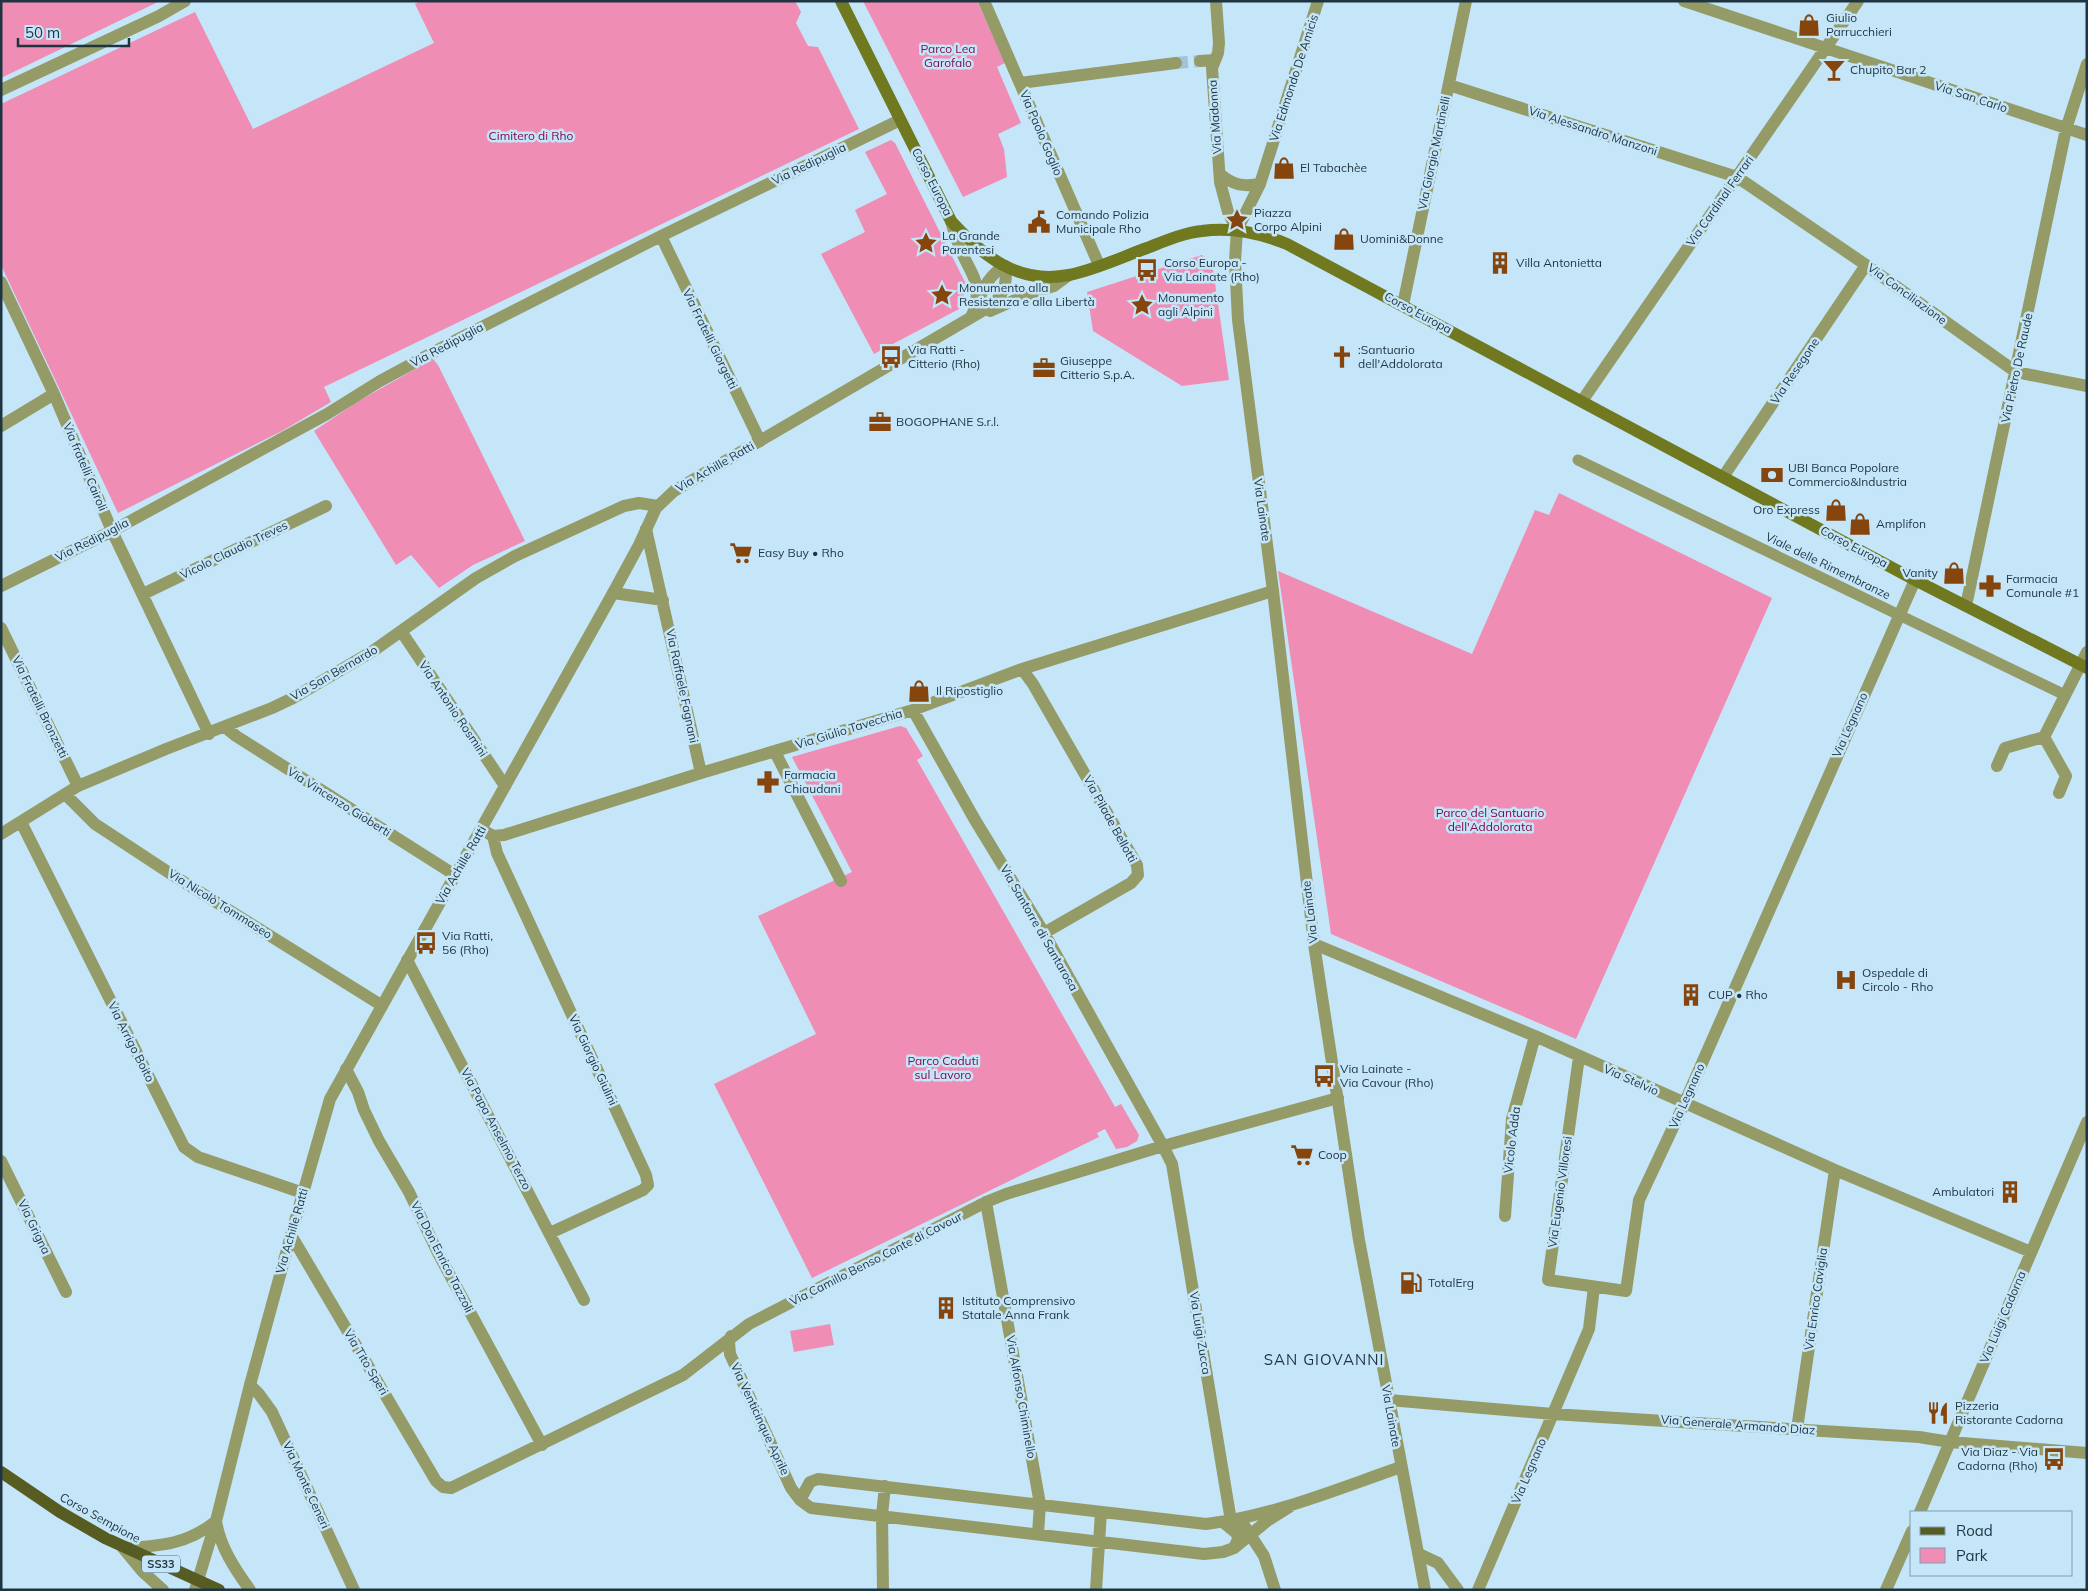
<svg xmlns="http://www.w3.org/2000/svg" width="2088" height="1591" font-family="Mulish,sans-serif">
	<rect width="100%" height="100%" fill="#c5e5f9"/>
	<!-- green -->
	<path fill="#ef8db5" d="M 1,1 L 160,1 L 1,78 Z
		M 420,1 L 795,1 L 801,12 L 796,23 L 808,46 L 818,47 L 859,129 L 324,387 L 331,402 L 282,431 L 118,513 L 1,265 L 1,104 L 195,12 L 253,129 L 434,43 L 415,4 Z
		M 863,1 L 977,1 L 1005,63 L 997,67 L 1021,123 L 998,134 L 1004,149 L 1007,177 L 963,197 Z
		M 891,140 L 895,143 L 966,284 L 966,289 L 959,309 L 874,354 L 821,254 L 865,232 L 855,210 L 887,194 L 865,152 Z
		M 1202,255 L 1212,262 L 1229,380 L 1182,386 L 1093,331 L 1087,292 Z
		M 433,359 L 438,365 L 525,541 L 473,565 L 439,588 L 411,555 L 396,565 L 314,431 L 357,402 Z
		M 1559,493 L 1772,598 L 1576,1039 L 1331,934 L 1278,571 L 1472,654 L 1535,510 L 1549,515 Z
		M 900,726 L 906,728 L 923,756 L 917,760 L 1115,1107 L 1121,1104 L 1139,1135 L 1137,1141 L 1127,1147 L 1116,1149 L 1105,1129 L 1097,1133 L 1099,1137 L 812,1278 L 714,1084 L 816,1034 L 758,916 L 852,872 L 792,757 Z
		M 830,1324 L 834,1345 L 794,1352 L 790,1331 Z"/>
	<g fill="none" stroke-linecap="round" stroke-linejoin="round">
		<!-- minor-tunnel -->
		<path stroke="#a4c2d4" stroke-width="12" stroke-dasharray="12 6" stroke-linecap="butt" d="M 1176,63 L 1200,61"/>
		<!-- pedestrian -->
		<path stroke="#949b67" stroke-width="11" d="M 1578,460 L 2065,695"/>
		<!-- minor -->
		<path stroke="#949b67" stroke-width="12" d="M 984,1 L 1099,265
			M 1216,1 L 1219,43 L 1218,53 L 1212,68 L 1220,182 L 1228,212 L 1237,230
			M 1684,1 L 2087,135
			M 1200,61 L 1215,60
			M 1020,83 L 1176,63
			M 1449,85 L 1737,177 L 1866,265 L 2016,372 L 2087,386
			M 1,90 L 159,16 L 185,1
			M 1220,174 C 1233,185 1243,187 1260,184
			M 1237,230 L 1260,184 L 1318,1
			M 661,236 L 760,441
			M 1,282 L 54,394 L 112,531 L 209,734
			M 1403,305 L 1466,1
			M 1582,401 L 1858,1
			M 1,426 L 54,394
			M 1723,477 L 1866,265
			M 646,529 L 701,773
			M 1,586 L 112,531 L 327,414 L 380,381 L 458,339 L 661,236 L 900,120
			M 613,593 L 663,600
			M 143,594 L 326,506
			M 1966,606 L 2066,129 L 2087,64
			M 1,628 L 78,786
			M 401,631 L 505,786
			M 1022,669 L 1033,684 L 1137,865 L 1138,875 L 1131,883 L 1044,933
			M 913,710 L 975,820 L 1044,933 L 1163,1146 L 1172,1164 L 1231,1521
			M 225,727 L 236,736 L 455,875
			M 2044,737 L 2066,776 L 2059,793
			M 775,752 L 841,881
			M 1997,766 L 2005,748 L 2044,737 L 2087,652
			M 65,794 L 95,824 L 171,874 L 381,1005
			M 21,822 L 184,1147 L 198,1157 L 303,1193
			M 481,829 L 493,836 L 504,835 L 701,773 L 913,710 L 1022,669 L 1273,591
			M 1,834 L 78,786 L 166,749 L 272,708 L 293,698 L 373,651 L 476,578 L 515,556 L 624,506 L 639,503 L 658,506
			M 493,836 L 497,853 L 646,1175 L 648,1185 L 643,1190 L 550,1233
			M 1314,944 L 1535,1036 L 1835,1170 L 2031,1252
			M 407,960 L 584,1300
			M 1579,1057 L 1548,1280 L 1626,1291 L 1639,1200 L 1684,1104 L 1915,580
			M 346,1069 L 358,1092 L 364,1110 L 379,1141 L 409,1192 L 438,1253 L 542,1445
			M 1,1161 L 66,1292
			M 986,1202 L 1040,1504 L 1038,1534
			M 1505,1216 L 1512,1119 L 1535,1036
			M 291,1235 L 436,1481 L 443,1487 L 451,1488 L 683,1375 L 749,1324 L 986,1202 L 1006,1194 L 1163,1146 L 1338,1098
			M 731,1336 L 729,1342 L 730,1354 L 791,1488 L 800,1500
			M 250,1385 L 259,1394 L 272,1412 L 354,1590
			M 1389,1400 L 1553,1414 L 1919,1437 L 1950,1442 L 2087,1453
			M 1797,1429 L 1835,1170
			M 1291,1506 L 1267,1521 L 1234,1548 L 1223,1552 L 1204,1554 L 811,1508 L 800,1500 L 810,1482 L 818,1479 L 1206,1524 C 1273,1516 1337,1489 1401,1467
			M 1920,1512 L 2087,1122
			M 1240,1519 L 1264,1556 L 1275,1590
			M 1223,1522 L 1234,1531 L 1239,1537 L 1234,1548
			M 1419,1554 L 1438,1563 L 1458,1590
			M 883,1590 L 882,1515 L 885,1486
			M 1096,1590 L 1101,1512
			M 1478,1590 L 1589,1329 L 1594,1287
			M 1886,1590 L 1912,1531"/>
		<!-- tertiary -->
		<path stroke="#949b67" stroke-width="12" d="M 951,221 C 954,232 958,244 963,255 C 970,271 980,282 976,300
			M 1237,230 L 1235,261 L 1238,320 L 1273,591 L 1314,944 L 1359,1240 L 1425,1590
			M 990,311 L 1031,293 L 1054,286 L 1069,275
			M 216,1521 C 220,1547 235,1569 250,1590
			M 123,1548 C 159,1546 187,1545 216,1521
			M 123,1548 L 142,1571 L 163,1590
			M 195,1590 L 216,1521 L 250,1385 L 291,1235 L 330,1099 L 613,593 L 639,545 L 656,508 L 674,491 L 989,307 C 1003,297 1008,283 1005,266 C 985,276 980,299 971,317"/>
		<!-- secondary -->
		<path stroke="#707820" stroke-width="12" d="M 841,1 L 951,221 C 982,255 1017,285 1069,275 C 1095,270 1122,257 1147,248 C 1165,241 1183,233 1202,231 C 1231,227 1260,233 1287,244 L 1915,580 L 2087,668"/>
		<!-- primary -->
		<path stroke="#575d22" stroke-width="12" d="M 1,1472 L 60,1512 L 105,1538 L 219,1590"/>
	</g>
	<!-- icons -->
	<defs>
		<symbol id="shop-bare" viewBox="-9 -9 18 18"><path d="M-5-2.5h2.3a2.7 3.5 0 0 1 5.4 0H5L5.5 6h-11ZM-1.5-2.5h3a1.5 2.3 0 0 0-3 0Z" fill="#85450d" stroke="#c5e5f9" stroke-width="2.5" paint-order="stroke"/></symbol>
		<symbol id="bar-bare" viewBox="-9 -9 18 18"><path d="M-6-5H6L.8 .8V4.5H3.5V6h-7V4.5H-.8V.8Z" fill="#85450d" stroke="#c5e5f9" stroke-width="2.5" paint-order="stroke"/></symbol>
		<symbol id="sight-bare" viewBox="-9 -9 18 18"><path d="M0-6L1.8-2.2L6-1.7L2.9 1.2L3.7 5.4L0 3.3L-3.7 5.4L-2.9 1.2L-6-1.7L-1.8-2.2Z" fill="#85450d" stroke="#c5e5f9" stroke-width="2.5" paint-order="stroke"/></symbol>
		<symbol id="civic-bare" viewBox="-9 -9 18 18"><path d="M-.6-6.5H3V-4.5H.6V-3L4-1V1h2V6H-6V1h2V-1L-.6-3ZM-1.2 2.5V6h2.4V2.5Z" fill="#85450d" stroke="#c5e5f9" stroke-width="2.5" paint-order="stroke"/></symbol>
		<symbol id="building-bare" viewBox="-9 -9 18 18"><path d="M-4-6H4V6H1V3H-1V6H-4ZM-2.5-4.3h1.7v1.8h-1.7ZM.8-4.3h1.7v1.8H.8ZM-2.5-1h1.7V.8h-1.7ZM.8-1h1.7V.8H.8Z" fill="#85450d" stroke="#c5e5f9" stroke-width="2.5" paint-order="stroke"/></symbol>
		<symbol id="bus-bare" viewBox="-9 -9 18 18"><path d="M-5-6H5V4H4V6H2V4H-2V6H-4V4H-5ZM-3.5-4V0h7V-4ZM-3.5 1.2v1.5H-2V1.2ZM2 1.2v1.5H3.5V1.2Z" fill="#85450d" stroke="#c5e5f9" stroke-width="2.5" paint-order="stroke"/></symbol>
		<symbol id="church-bare" viewBox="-9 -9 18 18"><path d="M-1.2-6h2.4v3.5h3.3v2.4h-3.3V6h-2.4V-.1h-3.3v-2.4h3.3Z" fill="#85450d" stroke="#c5e5f9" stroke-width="2.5" paint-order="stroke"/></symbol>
		<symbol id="office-bare" viewBox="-9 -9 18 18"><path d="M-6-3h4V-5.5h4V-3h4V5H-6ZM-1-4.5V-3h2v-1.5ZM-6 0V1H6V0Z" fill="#85450d" stroke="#c5e5f9" stroke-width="2.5" paint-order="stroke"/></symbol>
		<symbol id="bank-bare" viewBox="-9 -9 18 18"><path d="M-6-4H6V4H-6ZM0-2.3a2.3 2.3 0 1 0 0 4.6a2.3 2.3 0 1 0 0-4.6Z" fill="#85450d" stroke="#c5e5f9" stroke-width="2.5" paint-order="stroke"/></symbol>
		<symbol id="supermarket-bare" viewBox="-9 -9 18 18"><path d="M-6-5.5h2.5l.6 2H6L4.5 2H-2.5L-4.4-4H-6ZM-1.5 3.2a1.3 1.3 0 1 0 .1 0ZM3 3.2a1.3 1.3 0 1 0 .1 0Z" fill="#85450d" stroke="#c5e5f9" stroke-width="2.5" paint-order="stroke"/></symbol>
		<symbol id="pharmacy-bare" viewBox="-9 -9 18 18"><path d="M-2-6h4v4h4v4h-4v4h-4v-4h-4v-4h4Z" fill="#85450d" stroke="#c5e5f9" stroke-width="2.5" paint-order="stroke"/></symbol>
		<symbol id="hospital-bare" viewBox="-9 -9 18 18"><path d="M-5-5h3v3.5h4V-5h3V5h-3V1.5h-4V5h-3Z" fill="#85450d" stroke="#c5e5f9" stroke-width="2.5" paint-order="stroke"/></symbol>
		<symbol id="fuel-bare" viewBox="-9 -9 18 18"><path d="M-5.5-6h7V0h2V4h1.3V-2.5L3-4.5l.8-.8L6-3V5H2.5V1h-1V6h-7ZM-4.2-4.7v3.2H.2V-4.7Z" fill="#85450d" stroke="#c5e5f9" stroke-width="2.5" paint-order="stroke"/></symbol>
		<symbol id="restaurant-bare" viewBox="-9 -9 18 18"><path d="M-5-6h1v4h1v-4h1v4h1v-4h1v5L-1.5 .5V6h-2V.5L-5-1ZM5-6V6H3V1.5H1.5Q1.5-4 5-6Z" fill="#85450d" stroke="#c5e5f9" stroke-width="2.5" paint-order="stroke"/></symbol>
	</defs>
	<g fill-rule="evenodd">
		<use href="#shop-bare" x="1793" y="9" width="32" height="32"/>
		<use href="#bar-bare" x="1818" y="54" width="32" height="32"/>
		<use href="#shop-bare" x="1268" y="152" width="32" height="32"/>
		<use href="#sight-bare" x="1221" y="204" width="32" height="32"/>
		<use href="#civic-bare" x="1023" y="206" width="32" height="32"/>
		<use href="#shop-bare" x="1328" y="223" width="32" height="32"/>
		<use href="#sight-bare" x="910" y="227" width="32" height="32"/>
		<use href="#building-bare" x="1484" y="247" width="32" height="32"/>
		<use href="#bus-bare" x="1131" y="254" width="32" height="32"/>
		<use href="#sight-bare" x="926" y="279" width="32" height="32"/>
		<use href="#sight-bare" x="1126" y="289" width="32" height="32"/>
		<use href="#bus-bare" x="875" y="341" width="32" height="32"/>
		<use href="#church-bare" x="1326" y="341" width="32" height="32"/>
		<use href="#office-bare" x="1028" y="352" width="32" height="32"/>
		<use href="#office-bare" x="864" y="406" width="32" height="32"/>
		<use href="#bank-bare" x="1756" y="459" width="32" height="32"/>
		<use href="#shop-bare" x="1820" y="494" width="32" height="32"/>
		<use href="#shop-bare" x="1844" y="508" width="32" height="32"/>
		<use href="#supermarket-bare" x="725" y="537" width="32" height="32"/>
		<use href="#shop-bare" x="1938" y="557" width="32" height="32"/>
		<use href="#pharmacy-bare" x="1974" y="570" width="32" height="32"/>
		<use href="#shop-bare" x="903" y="675" width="32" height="32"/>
		<use href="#pharmacy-bare" x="752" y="766" width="32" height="32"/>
		<use href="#bus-bare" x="410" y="927" width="32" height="32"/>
		<use href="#hospital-bare" x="1830" y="964" width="32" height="32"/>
		<use href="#building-bare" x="1675" y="979" width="32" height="32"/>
		<use href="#bus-bare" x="1308" y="1060" width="32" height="32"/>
		<use href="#supermarket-bare" x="1286" y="1139" width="32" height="32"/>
		<use href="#building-bare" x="1994" y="1176" width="32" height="32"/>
		<use href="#fuel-bare" x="1395" y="1267" width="32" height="32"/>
		<use href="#building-bare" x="930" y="1292" width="32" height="32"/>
		<use href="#restaurant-bare" x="1922" y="1397" width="32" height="32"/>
		<use href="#bus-bare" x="2038" y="1443" width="32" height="32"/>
	</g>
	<g text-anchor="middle" stroke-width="5" stroke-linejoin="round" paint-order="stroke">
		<!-- shield labels -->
		<rect fill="#c5e5f9" stroke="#506978" stroke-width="1" x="142" y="1555.5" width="38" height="17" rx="4"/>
		<g font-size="11" font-weight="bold" fill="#1e3441">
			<text x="161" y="1568">SS33</text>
		</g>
		<!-- poi labels -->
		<g font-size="12" fill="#1e3441" stroke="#c5e5f9" text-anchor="start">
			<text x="1826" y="22">Giulio<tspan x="1826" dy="14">Parrucchieri</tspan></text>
			<text x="1850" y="74">Chupito Bar 2</text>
			<text x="1300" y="172">El Tabachèe</text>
			<text x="1254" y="217">Piazza<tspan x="1254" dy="14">Corpo Alpini</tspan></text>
			<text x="1056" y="219">Comando Polizia<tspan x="1056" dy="14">Municipale Rho</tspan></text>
			<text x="942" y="240">La Grande<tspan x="942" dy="14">Parentesi</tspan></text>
			<text x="1360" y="243">Uomini&amp;Donne</text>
			<text x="1164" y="267">Corso Europa -<tspan x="1164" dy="14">Via Lainate (Rho)</tspan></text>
			<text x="1516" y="267">Villa Antonietta</text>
			<text x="959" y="292">Monumento alla<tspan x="959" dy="14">Resistenza e alla Libertà</tspan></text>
			<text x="1158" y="302">Monumento<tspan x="1158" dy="14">agli Alpini</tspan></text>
			<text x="908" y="354">Via Ratti -<tspan x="908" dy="14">Citterio (Rho)</tspan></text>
			<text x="1358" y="354">:Santuario<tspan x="1358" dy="14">dell'Addolorata</tspan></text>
			<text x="1060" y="365">Giuseppe<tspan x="1060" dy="14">Citterio S.p.A.</tspan></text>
			<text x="896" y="426">BOGOPHANE S.r.l.</text>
			<text x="1788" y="472">UBI Banca Popolare<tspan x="1788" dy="14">Commercio&amp;Industria</tspan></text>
			<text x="1820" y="514" text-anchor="end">Oro Express</text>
			<text x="1876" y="528">Amplifon</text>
			<text x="758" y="557">Easy Buy • Rho</text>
			<text x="1938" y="577" text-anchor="end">Vanity</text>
			<text x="2006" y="583">Farmacia<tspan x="2006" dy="14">Comunale #1</tspan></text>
			<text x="936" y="695">Il Ripostiglio</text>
			<text x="784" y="779">Farmacia<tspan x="784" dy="14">Chiaudani</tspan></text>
			<text x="442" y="940">Via Ratti,<tspan x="442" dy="14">56 (Rho)</tspan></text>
			<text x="1862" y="977">Ospedale di<tspan x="1862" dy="14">Circolo - Rho</tspan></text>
			<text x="1708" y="999">CUP • Rho</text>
			<text x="1340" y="1073">Via Lainate -<tspan x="1340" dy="14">Via Cavour (Rho)</tspan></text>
			<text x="1318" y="1159">Coop</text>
			<text x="1994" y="1196" text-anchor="end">Ambulatori</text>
			<text x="1428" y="1287">TotalErg</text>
			<text x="962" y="1305">Istituto Comprensivo<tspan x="962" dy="14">Statale Anna Frank</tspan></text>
			<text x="1955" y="1410">Pizzeria<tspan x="1955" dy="14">Ristorante Cadorna</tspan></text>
			<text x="2038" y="1456" text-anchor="end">Via Diaz - Via<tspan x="2038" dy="14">Cadorna (Rho)</tspan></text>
		</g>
		<!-- park labels -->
		<g font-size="12" fill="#800e4c" stroke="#c5e5f9">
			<text x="948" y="53">Parco Lea<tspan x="948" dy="14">Garofalo</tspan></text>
			<text x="531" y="140">Cimitero di Rho</text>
			<text x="1490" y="817">Parco del Santuario<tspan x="1490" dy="14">dell'Addolorata</tspan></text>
			<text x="943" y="1065">Parco Caduti<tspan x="943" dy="14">sul Lavoro</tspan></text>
		</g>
		<!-- street labels -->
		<g font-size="12" fill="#1e3441" stroke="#c5e5f9">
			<text transform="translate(1294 78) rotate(-72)" y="4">Via Edmondo De Amicis</text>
			<text transform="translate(1971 97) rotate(18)" y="4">Via San Carlo</text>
			<text transform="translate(1215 117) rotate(-94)" y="4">Via Madonna</text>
			<text transform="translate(1593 131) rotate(18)" y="4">Via Alessandro Manzoni</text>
			<text transform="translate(1041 133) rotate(67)" y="4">Via Paolo Goglio</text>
			<text transform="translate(1434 153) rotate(-78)" y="4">Via Giorgio Martinelli</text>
			<text transform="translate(809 164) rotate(-26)" y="4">Via Redipuglia</text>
			<text transform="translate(932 182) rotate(63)" y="4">Corso Europa</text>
			<text transform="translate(1720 201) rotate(-55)" y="4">Via Cardinal Ferrari</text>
			<text transform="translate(1907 294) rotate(36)" y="4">Via Conciliazione</text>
			<text transform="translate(1418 313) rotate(28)" y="4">Corso Europa</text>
			<text transform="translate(710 339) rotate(64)" y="4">Via Fratelli Giorgetti</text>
			<text transform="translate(447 345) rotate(-28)" y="4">Via Redipuglia</text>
			<text transform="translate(2017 368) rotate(-78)" y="4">Via Pietro De Raude</text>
			<text transform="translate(1795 371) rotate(-56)" y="4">Via Resegone</text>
			<text transform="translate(85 467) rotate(67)" y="4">Via fratelli Cairoli</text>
			<text transform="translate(715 467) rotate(-30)" y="4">Via Achille Ratti</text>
			<text transform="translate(1262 510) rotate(82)" y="4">Via Lainate</text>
			<text transform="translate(92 540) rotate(-27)" y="4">Via Redipuglia</text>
			<text transform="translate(1854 547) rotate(28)" y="4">Corso Europa</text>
			<text transform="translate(234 550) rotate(-26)" y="4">Vicolo Claudio Treves</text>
			<text transform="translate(1828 566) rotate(26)" y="4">Viale delle Rimembranze</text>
			<text transform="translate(334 673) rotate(-30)" y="4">Via San Bernardo</text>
			<text transform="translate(682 686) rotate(78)" y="4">Via Raffaele Fagnani</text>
			<text transform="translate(40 707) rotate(64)" y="4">Via Fratelli Bronzetti</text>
			<text transform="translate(453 709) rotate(56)" y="4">Via Antonio Rosmini</text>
			<text transform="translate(1850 725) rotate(-66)" y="4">Via Legnano</text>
			<text transform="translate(849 729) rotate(-17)" y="4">Via Giulio Tavecchia</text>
			<text transform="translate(339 802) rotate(32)" y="4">Via Vincenzo Gioberti</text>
			<text transform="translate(1110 819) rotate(61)" y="4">Via Pilade Bellotti</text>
			<text transform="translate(461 865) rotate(-60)" y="4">Via Achille Ratti</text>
			<text transform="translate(220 904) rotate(32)" y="4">Via Nicolò Tommaseo</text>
			<text transform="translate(1310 912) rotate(-97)" y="4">Via Lainate</text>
			<text transform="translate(1039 928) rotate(60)" y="4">Via Santorre di Santarosa</text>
			<text transform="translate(131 1042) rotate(63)" y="4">Via Arrigo Boito</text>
			<text transform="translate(593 1060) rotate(65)" y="4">Via Giorgio Giulini</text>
			<text transform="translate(1631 1080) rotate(24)" y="4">Via Stelvio</text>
			<text transform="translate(1687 1096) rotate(-66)" y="4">Via Legnano</text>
			<text transform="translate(496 1129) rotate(62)" y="4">Via Papa Anselmo Terzo</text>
			<text transform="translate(1512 1140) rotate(-83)" y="4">Vicolo Adda</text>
			<text transform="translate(1560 1192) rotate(-82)" y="4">Via Eugenio Villoresi</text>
			<text transform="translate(34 1227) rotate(64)" y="4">Via Grigna</text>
			<text transform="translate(292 1231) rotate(-74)" y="4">Via Achille Ratti</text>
			<text transform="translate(442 1257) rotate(63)" y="4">Via Don Enrico Tazzoli</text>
			<text transform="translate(876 1259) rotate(-27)" y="4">Via Camillo Benso Conte di Cavour</text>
			<text transform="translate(1816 1299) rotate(-82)" y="4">Via Enrico Caviglia</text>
			<text transform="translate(2003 1317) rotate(-67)" y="4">Via Luigi Cadorna</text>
			<text transform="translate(1200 1333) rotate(81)" y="4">Via Luigi Zucca</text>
			<text transform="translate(366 1362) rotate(59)" y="4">Via Tito Speri</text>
			<text transform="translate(1021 1397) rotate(80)" y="4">Via Alfonso Chiminello</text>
			<text transform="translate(1391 1416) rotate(80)" y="4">Via Lainate</text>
			<text transform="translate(760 1419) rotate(65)" y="4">Via Venticinque Aprile</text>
			<text transform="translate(1738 1425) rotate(4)" y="4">Via Generale Armando Diaz</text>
			<text transform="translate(1529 1471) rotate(-67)" y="4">Via Legnano</text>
			<text transform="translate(306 1485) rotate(65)" y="4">Via Monte Ceneri</text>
			<text transform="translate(100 1518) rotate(29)" y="4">Corso Sempione</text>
		</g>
		<!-- quarter labels -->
		<g font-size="15" letter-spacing="1" fill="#1e3441" stroke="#c5e5f9">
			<text x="1324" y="1365">SAN GIOVANNI</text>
		</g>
	</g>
	<!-- border -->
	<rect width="2088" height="1591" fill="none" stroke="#1e3441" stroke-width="5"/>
	<!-- legend -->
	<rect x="1910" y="1511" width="162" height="65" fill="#c5e5f9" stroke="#829eaf"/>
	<rect x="1920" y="1527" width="25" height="8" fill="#575d22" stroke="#829eaf"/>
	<text x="1956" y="1536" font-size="15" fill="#1e3441">Road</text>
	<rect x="1920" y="1548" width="25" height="15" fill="#ef8db5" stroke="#829eaf"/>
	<text x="1956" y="1561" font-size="15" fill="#1e3441">Park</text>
	<!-- scale -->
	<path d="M18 38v8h111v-8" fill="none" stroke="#1e3441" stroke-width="2.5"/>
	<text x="25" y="38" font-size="15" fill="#1e3441" stroke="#c5e5f9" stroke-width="4" paint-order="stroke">50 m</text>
</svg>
